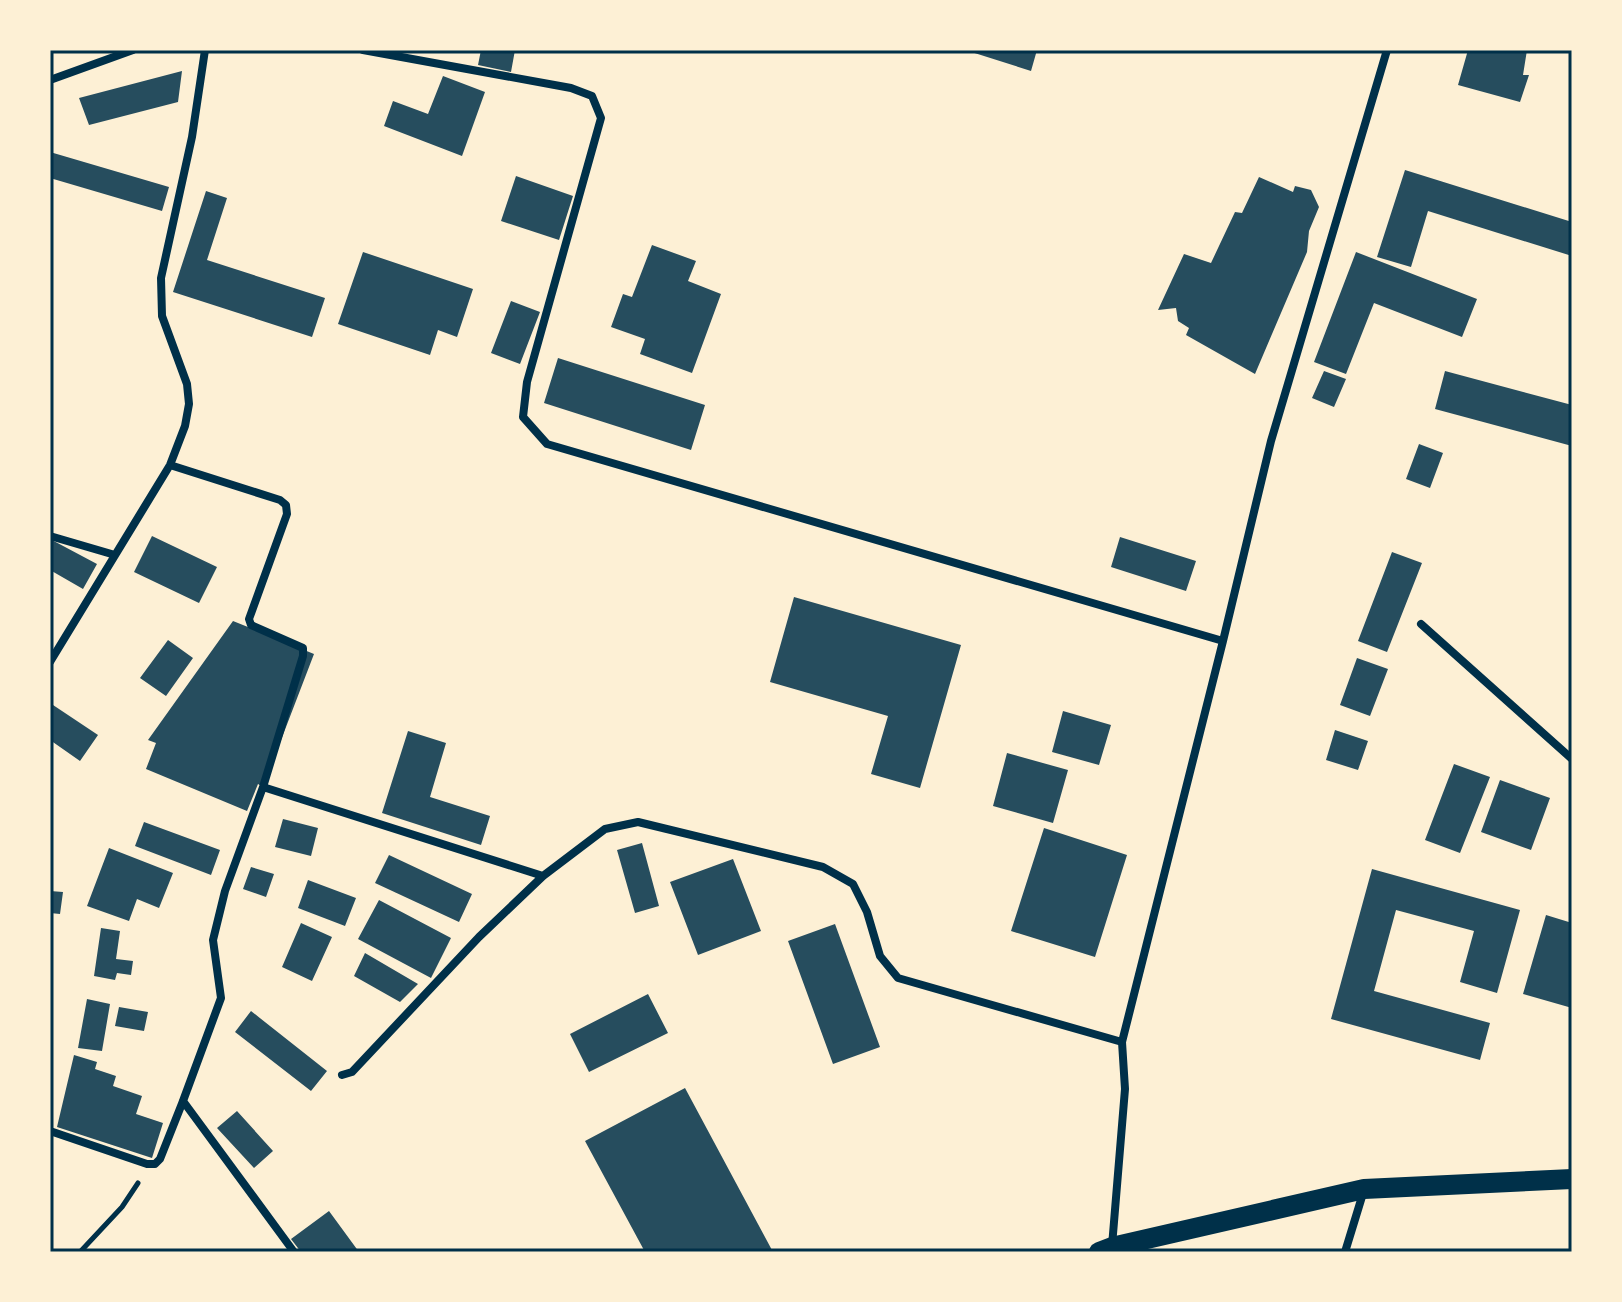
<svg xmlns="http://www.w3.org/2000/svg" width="1622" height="1302" font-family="'Playfair Display',serif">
	<rect width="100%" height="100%" fill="#fdf0d5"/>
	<!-- building -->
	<path fill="#264d5e" d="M 481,50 L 515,50 L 511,72 L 478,65 Z
		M 965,50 L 1037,50 L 1031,71 Z
		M 1468,50 L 1527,50 L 1523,75 L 1529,75 L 1520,102 L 1458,85 Z
		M 182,71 L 178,102 L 89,125 L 79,98 Z
		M 443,76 L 485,92 L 462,156 L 384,126 L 393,101 L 428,114 Z
		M 50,152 L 169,187 L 162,211 L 50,178 Z
		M 1405,170 L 1572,222 L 1572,256 L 1428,211 L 1411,267 L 1377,257 Z
		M 516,176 L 573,196 L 559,240 L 501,221 Z
		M 1259,177 L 1293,192 L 1295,186 L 1311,190 L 1319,207 L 1309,231 L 1307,252 L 1255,374 L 1186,335 L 1189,328 L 1178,321 L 1176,308 L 1158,310 L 1184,254 L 1211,263 L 1235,212 L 1242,213 Z
		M 206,191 L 227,198 L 207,260 L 325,298 L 312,337 L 173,292 Z
		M 652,245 L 696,261 L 688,281 L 721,294 L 692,373 L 640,354 L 645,339 L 611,327 L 623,294 L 632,297 Z
		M 363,252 L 473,289 L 457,337 L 438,330 L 430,355 L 338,324 Z
		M 1356,252 L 1477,299 L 1462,337 L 1374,303 L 1346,374 L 1314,362 Z
		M 511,301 L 540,312 L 520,364 L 491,353 Z
		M 558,358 L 705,405 L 691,450 L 544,403 Z
		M 1324,371 L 1346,379 L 1334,407 L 1312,398 Z
		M 1445,371 L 1572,405 L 1572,446 L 1435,409 Z
		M 1419,444 L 1443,453 L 1430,488 L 1406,479 Z
		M 152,536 L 217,567 L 199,603 L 134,572 Z
		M 1120,537 L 1196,561 L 1186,591 L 1111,567 Z
		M 50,539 L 97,564 L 83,589 L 50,570 Z
		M 1392,552 L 1422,563 L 1387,652 L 1358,641 Z
		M 794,597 L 961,645 L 920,788 L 871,774 L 888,716 L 770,682 Z
		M 233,621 L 314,654 L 263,787 L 258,784 L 247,811 L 146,769 L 156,743 L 148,740 Z
		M 168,640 L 193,658 L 166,696 L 140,678 Z
		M 1357,658 L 1388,669 L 1370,716 L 1340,705 Z
		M 53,705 L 98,735 L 80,761 L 50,740 L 50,709 Z
		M 1063,711 L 1111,725 L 1099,765 L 1052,752 Z
		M 1335,730 L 1368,741 L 1358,770 L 1326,760 Z
		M 408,731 L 446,743 L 430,797 L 490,816 L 481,845 L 382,813 Z
		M 1007,753 L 1068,770 L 1053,823 L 993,806 Z
		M 1454,764 L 1490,777 L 1460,853 L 1425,840 Z
		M 1500,780 L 1550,798 L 1531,850 L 1481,832 Z
		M 283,819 L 318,828 L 311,856 L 275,847 Z
		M 144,822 L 220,850 L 211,875 L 135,846 Z
		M 1044,828 L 1127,855 L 1095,957 L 1011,931 Z
		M 642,843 L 659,906 L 635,913 L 617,850 Z
		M 109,848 L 173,873 L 159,908 L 137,899 L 129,921 L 87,906 Z
		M 389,855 L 472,894 L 459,922 L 375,883 Z
		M 733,859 L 761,931 L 698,955 L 670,882 Z
		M 251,867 L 274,874 L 266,897 L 243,889 Z
		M 1372,869 L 1520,910 L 1497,993 L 1460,982 L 1474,931 L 1396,910 L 1374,991 L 1490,1023 L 1480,1060 L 1331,1019 Z
		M 308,880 L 356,898 L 345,926 L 298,908 Z
		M 50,891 L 63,892 L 60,914 L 50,913 Z
		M 379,900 L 451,938 L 431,978 L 358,939 Z
		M 1546,915 L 1572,923 L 1572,1008 L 1523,994 Z
		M 301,923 L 332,937 L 312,981 L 282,967 Z
		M 835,924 L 880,1047 L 833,1064 L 788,941 Z
		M 101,928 L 120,931 L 116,959 L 133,961 L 131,975 L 117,973 L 115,980 L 94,976 Z
		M 365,953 L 418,984 L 400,1002 L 354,976 Z
		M 648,994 L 668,1033 L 589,1072 L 570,1034 Z
		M 87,999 L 110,1004 L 102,1051 L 78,1048 Z
		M 119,1007 L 148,1012 L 144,1031 L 115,1026 Z
		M 251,1011 L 327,1071 L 311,1091 L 235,1032 Z
		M 74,1055 L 97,1062 L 95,1069 L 116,1076 L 113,1086 L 142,1096 L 136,1114 L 163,1123 L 152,1158 L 57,1127 Z
		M 685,1088 L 773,1252 L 645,1252 L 585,1141 Z
		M 237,1111 L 273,1151 L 254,1168 L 217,1128 Z
		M 329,1211 L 359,1252 L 301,1252 L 291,1239 Z"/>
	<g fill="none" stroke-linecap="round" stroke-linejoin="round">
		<!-- path -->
		<path stroke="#003049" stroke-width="5" d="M 80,1252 L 122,1207 L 138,1183"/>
		<!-- minor -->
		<path stroke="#003049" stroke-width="8" d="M 363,50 L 571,88 L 592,96 L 601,118 L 527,382 L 523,417 L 547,444 L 1223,641
			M 50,80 L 133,50
			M 50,536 L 115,555
			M 1421,624 L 1572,759
			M 50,662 L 170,465 L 185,426 L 189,404 L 187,384 L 162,316 L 161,278 L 192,137 L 205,50
			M 263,787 L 543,876
			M 342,1075 L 352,1072 L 479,937 L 543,876 L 605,829 L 638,822 L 823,867 L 853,884 L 867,912 L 880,956 L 898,978 L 1122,1042
			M 183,1101 L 294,1252
			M 50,1131 L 147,1164 L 155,1164 L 160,1159 L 183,1101 L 221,998 L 213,940 L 225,891 L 263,787 L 303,656 L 303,648 L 251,625 L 249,619 L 287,514 L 286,505 L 280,500 L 170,465
			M 1112,1246 L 1125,1089 L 1122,1042 L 1223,641 L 1271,441 L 1387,50
			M 1345,1252 L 1364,1190"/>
		<!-- primary -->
		<path stroke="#003049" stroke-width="20" d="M 1099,1252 L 1112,1247 L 1364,1189 L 1572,1179"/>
	</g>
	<!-- border -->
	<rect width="1622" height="1302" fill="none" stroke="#fdf0d5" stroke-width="104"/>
	<rect x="52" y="52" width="1518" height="1198" fill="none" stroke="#003049" stroke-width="3"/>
</svg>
